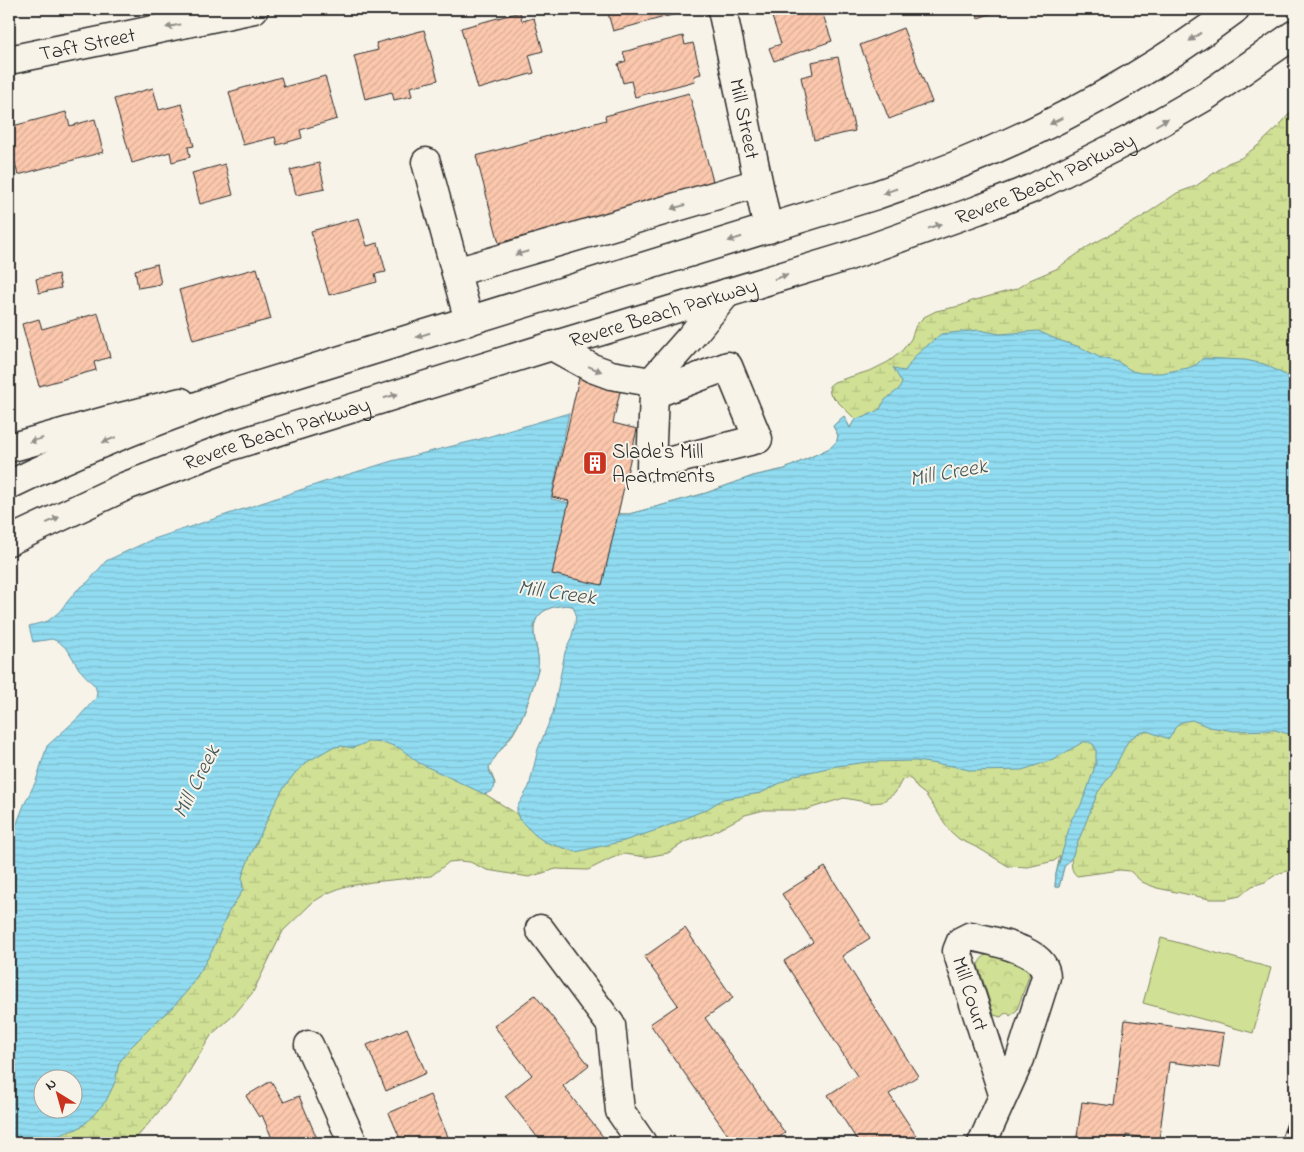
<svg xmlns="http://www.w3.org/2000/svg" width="1304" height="1152" font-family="'Indie Flower',sans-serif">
	<defs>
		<pattern id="wetland-marsh" width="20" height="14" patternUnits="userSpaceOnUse" patternTransform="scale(1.25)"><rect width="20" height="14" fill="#d0e094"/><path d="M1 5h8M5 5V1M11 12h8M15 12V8" fill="none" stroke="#b3c080"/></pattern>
		<pattern id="park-crowns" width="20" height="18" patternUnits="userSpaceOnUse" patternTransform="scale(1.25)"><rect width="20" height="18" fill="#d0e094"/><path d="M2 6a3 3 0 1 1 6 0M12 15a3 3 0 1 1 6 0" fill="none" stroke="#b3c080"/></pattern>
		<pattern id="water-rules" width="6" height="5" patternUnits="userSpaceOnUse" patternTransform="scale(1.25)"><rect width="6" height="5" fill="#91dcf1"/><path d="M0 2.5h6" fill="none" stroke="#7dbdcf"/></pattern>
		<pattern id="building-hatch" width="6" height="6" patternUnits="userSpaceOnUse" patternTransform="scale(1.25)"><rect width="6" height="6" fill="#fcc8ad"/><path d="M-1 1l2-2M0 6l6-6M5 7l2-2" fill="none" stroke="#d8ac95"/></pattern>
	</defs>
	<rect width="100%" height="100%" fill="#f7f3e8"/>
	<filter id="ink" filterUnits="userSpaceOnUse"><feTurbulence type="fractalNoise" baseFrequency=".02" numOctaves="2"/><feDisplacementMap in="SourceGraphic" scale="10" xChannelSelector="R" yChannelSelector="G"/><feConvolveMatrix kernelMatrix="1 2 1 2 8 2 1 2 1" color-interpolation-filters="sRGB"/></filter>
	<g filter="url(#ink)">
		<!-- wetland -->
		<path fill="url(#wetland-marsh)" stroke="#7e8660" d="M 1295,107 L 1295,499 L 759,525 L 619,514 L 629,514 L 663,505 L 706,493 L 753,476 L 785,469 L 830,448 L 837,441 L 838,435 L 833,426 L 844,416 L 850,428 L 855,419 L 830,394 L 829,386 L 834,382 L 872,370 L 888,362 L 901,352 L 911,339 L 916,325 L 924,317 L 936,311 L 960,306 L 972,301 L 1016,289 L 1030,280 L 1056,269 L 1089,246 L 1139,219 L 1177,193 L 1196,186 L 1228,163 L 1241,158 L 1260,144 L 1279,126 Z
			M 1295,579 L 1295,870 L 1287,871 L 1277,874 L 1265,882 L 1252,886 L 1240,896 L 1226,899 L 1210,899 L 1157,888 L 1142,882 L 1130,871 L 1120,870 L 1077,876 C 1070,870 1072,865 1071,857 L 1064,867 L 1059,887 L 1055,887 L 1056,874 L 1060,856 L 1054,861 L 1028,867 L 1008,866 L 980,849 L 959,839 L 950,831 L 926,795 L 917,788 L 912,780 L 908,778 L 902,780 L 895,793 L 882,802 L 871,803 L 844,798 L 805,810 L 764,810 L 745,815 L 712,833 L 685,842 L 668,853 L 646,857 L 624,854 L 612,858 L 588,870 L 556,869 L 529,877 L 487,870 L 470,862 L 459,861 L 449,862 L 431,876 L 372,882 L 343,887 L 328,893 L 313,902 L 283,931 L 253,992 L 234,1015 L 212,1034 L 179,1088 L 132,1143 L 12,1143 L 72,1110 L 224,800 L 521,598 L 573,606 C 561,604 542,607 536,620 C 529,634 541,652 538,669 C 533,688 524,717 513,734 C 505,745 495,755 489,768 L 495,783 L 494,788 L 485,794 L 517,814 L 520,820 Z"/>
		<!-- park -->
		<path fill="url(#park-crowns)" stroke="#7e8660" d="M 992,953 L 1022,961 L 1030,973 L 1017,1010 L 1010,1016 L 1008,1013 L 1004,1014 L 1001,1017 L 994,1015 L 978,965 C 981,958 984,955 992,953 Z"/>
		<!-- pitch -->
		<path fill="#d0e094" stroke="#7e8660" d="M 1161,938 L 1271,968 L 1253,1033 L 1143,1003 Z"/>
		<!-- water -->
		<path fill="url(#water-rules)" stroke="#6895a2" fill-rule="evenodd" d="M 979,330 L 1000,334 L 1038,331 L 1058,340 L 1080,347 L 1099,357 L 1118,362 L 1132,371 L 1141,373 L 1161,373 L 1188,368 L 1196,365 L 1203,358 L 1245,360 L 1264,364 L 1291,378 L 1295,377 L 1295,736 L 1275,730 L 1234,731 L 1209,727 L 1192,720 L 1181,722 L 1175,728 L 1169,739 L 1147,731 L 1137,734 L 1128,741 L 1112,773 L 1098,792 L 1072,857 L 1064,867 L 1059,887 L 1055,887 L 1056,874 L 1072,818 L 1080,807 L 1087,790 L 1096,763 L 1096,750 L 1094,745 L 1089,742 L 1083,742 L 1053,760 L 1022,770 L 973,771 L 952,766 L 915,761 L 868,762 L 837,766 L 796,775 L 761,793 L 723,799 L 707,809 L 660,829 L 624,841 L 576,852 L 545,842 L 535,835 L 520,820 L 517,814 L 517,807 L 529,787 L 538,749 L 553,713 L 565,652 L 571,639 L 575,624 L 576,614 L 573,606 C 561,604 542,607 536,620 C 529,634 541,652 538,669 C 533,688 524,717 513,733 C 505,745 495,755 489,768 C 491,779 503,790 484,794 L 419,763 L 401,749 L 386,743 L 368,742 L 353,748 L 341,746 L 331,748 L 307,762 L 295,773 L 283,789 L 274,805 L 248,861 L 242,877 L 243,890 L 228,913 L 212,951 L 201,970 L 188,990 L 174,1006 L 158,1020 L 130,1048 L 119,1063 L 115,1082 L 106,1101 L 86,1123 L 77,1129 L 67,1132 L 47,1143 L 9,1143 L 9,844 L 24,805 L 36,781 L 47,746 L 78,718 L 96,698 L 97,692 L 95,686 L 79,669 L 68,650 L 59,642 L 52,639 L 33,642 L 29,626 L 48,621 L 59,612 L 77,590 L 88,582 L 106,561 L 151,540 L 327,481 L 392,461 L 477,440 L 569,413 L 551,499 L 619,514 L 629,514 L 663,505 L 706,493 L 753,476 L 785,469 L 830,448 L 837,441 L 838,435 L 833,426 L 844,416 L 850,428 L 855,419 L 865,417 L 880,409 L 885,400 L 899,389 L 902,383 L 893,367 L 898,370 L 905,371 L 915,356 L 941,334 ZM 42,1080 L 72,1080 L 72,1110 L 42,1110 Z"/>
		<!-- building -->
		<path fill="url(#building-hatch)" stroke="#2b2b2b" d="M 610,9 L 682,9 L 683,12 L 613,31 L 607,10 Z
			M 796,9 L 821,9 L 832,41 L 774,61 L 769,48 L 781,44 L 772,17 Z
			M 975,9 L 1005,9 L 978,18 Z
			M 520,12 L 522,21 L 534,18 L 543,51 L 529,55 L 534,73 L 478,89 L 461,28 Z
			M 903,28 L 932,102 L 889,119 L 860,45 Z
			M 424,30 L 438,80 L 410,87 L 412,96 L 394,100 L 392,92 L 365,99 L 354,56 L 378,50 L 376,43 Z
			M 683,36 L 685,45 L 693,43 L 701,74 L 694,76 L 695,81 L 635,97 L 631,81 L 623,83 L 618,64 L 626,61 L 623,52 Z
			M 838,57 L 855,131 L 814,140 L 801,77 L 813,74 L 811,62 Z
			M 325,76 L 337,119 L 300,130 L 302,138 L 277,145 L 275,137 L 243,145 L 229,92 L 281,77 L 284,87 Z
			M 153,88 L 159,110 L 182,104 L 194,146 L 188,147 L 190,157 L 172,162 L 170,152 L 132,163 L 114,99 Z
			M 689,93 L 714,185 L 499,243 L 476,156 L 606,120 L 605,116 Z
			M 66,112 L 70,126 L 95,119 L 103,152 L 18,175 L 9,140 L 9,127 Z
			M 319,163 L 325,189 L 296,195 L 290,170 Z
			M 225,164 L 233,195 L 200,204 L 192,173 Z
			M 359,218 L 367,246 L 378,243 L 386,272 L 375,274 L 377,282 L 329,295 L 311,231 Z
			M 157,264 L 161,284 L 138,288 L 135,270 Z
			M 257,268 L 271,319 L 193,340 L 179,290 Z
			M 58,274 L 61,288 L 39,293 L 36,279 Z
			M 98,313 L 110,357 L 94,362 L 96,370 L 39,386 L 22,324 L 39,319 L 42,329 Z
			M 579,378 L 621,387 L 613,423 L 637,429 L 602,585 L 552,574 L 569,501 L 552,497 Z
			M 825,867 L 870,938 L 842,956 L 918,1076 L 889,1094 L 919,1140 L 914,1143 L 859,1143 L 828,1095 L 857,1076 L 784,961 L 813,942 L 782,894 Z
			M 685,928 L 733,998 L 705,1018 L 785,1133 L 771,1143 L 723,1143 L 730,1138 L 650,1024 L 678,1005 L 644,957 Z
			M 535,995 L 589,1065 L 563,1086 L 608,1143 L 542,1143 L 505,1096 L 532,1075 L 494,1026 Z
			M 1125,1020 L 1224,1033 L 1219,1068 L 1169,1062 L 1159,1140 L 1126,1135 L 1125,1143 L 1076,1143 L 1082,1102 L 1114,1106 Z
			M 407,1028 L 426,1073 L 386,1091 L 367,1045 Z
			M 271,1081 L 284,1102 L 299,1096 L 318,1141 L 313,1143 L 274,1143 L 262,1115 L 259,1117 L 246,1096 Z
			M 430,1095 L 449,1139 L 440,1143 L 402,1143 L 389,1113 Z"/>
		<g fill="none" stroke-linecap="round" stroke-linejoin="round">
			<defs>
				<g id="minor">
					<path id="s1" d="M 722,9 L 768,229"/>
					<path id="s2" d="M 9,60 L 254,9"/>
					<path d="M 426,162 L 469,321"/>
					<path d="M 456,272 L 758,183"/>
					<path d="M 552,346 L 592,368 L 611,375 L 651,382 L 689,339 L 727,293"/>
					<path d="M 651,382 L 654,394 L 651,466 L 758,439 L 728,366 L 654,394"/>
					<path d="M 9,448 L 109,420 L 181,402"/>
					<path d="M 540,929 L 611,1025 L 620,1111 L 642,1143"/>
					<path d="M 309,1045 L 353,1143"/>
					<path id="s3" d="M 982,1143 L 1020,1059 L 1046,977 C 1046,949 993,942 971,936 L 961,941 L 957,951 L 1003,1094"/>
				</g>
				<g id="highway">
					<path d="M 9,485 C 82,449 157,420 234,393 L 876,195 C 1005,152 1126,91 1235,9"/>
					<path id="s4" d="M 9,541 L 126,486 L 231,446 L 552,346 L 846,257 L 978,210 L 1031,189 L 1133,138 L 1206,96 L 1295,34"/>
				</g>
			</defs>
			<!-- minor casing -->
			<use href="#minor" stroke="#2b2b2b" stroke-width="31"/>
			<!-- highway casing -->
			<use href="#highway" stroke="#2b2b2b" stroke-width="31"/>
			<!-- minor -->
			<use href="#minor" stroke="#f7f3e8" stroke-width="28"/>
			<!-- highway -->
			<use href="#highway" stroke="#f7f3e8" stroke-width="28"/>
			<defs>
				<path id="rail" d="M 1282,1143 L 1295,1107"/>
			</defs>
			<!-- rail casing -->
			<use href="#rail" stroke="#2b2b2b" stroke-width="5.5"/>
			<!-- rail -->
			<use href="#rail" stroke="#f7f3e8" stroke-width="4" stroke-dasharray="11" stroke-linecap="butt"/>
		</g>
		<!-- one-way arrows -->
		<defs><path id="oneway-solid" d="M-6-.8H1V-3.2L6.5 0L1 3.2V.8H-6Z" transform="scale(1.25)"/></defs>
		<g fill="#918f8a">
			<use href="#oneway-solid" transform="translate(173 26) rotate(168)"/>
			<use href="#oneway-solid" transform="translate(1195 37) rotate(145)"/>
			<use href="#oneway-solid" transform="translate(1056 121) rotate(153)"/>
			<use href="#oneway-solid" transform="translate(1162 122) rotate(-30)"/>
			<use href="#oneway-solid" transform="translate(890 191) rotate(161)"/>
			<use href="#oneway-solid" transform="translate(678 207) rotate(164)"/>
			<use href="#oneway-solid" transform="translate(935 226) rotate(-20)"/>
			<use href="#oneway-solid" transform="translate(735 239) rotate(163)"/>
			<use href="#oneway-solid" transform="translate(522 253) rotate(164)"/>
			<use href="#oneway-solid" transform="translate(781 277) rotate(-17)"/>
			<use href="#oneway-solid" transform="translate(423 335) rotate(163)"/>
			<use href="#oneway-solid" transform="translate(595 369) rotate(22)"/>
			<use href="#oneway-solid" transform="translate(391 396) rotate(-17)"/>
			<use href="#oneway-solid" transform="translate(36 440) rotate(164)"/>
			<use href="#oneway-solid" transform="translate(109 440) rotate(158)"/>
			<use href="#oneway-solid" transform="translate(53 520) rotate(-25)"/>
		</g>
	</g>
	<!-- icons -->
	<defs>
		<symbol id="building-square" viewBox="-11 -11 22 22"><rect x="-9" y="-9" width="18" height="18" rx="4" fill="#c8321e" stroke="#f7f3e8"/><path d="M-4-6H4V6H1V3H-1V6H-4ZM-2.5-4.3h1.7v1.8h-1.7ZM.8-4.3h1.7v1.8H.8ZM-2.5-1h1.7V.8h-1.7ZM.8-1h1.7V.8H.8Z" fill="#fff"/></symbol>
	</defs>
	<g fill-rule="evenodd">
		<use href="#building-square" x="581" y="449" width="28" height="28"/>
	</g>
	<g text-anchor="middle" stroke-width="4" stroke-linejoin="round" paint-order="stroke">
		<!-- street labels -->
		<g font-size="21" fill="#2b2b2b" stroke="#f7f3e8">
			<text dy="7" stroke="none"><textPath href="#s2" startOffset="80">Taft Street</textPath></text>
			<text dy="7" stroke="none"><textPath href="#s1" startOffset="112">Mill Street</textPath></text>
			<text dy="7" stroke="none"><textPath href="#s4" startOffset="1099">Revere Beach Parkway</textPath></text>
			<text dy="7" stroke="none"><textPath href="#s4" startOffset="694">Revere Beach Parkway</textPath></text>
			<text dy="7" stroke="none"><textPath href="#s4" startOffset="289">Revere Beach Parkway</textPath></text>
			<text dy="7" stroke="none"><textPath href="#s3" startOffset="336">Mill Court</textPath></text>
		</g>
		<!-- poi labels -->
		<g font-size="21" fill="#2b2b2b" stroke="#f7f3e8" text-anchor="start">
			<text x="612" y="458">Slade's Mill<tspan x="612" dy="24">Apartments</tspan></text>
		</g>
		<!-- water labels -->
		<g font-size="22" font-style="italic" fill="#44575c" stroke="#f7f3e8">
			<text transform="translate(948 471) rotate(-10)" y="8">Mill Creek</text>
			<text transform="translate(557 591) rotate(8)" y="8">Mill Creek</text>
			<text transform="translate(195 781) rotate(-63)" y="8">Mill Creek</text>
		</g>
	</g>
	<!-- margin -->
	<rect width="1304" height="1152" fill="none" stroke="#f7f3e8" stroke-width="30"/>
	<rect x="15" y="15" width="1274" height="1122" fill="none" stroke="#2b2b2b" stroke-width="2" filter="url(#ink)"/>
	<!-- north arrow -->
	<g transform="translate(58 1094) rotate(323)"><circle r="24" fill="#f7f3e8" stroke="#a5a39c"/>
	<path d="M0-4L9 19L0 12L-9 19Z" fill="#c8321e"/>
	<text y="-8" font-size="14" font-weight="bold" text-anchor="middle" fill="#2b2b2b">N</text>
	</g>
</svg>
